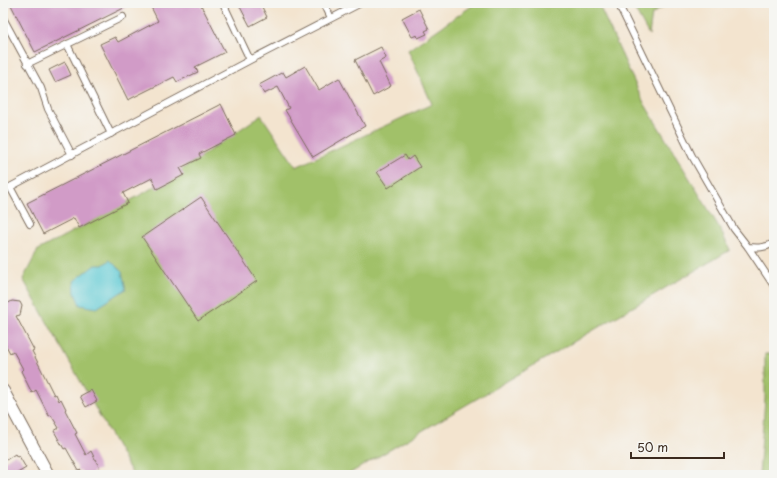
<svg xmlns="http://www.w3.org/2000/svg" width="777" height="478" font-family="'Playpen Sans',sans-serif">
	<rect width="100%" height="100%" fill="#f6f6f2"/>
	<filter id="ink" filterUnits="userSpaceOnUse"><feTurbulence type="fractalNoise" baseFrequency=".025" numOctaves="2"/><feDisplacementMap in="SourceGraphic" scale="8" xChannelSelector="R" yChannelSelector="G"/><feConvolveMatrix kernelMatrix="1 2 1 2 8 2 1 2 1" color-interpolation-filters="sRGB"/></filter>
	<filter id="wash" filterUnits="userSpaceOnUse"><feTurbulence type="fractalNoise" baseFrequency=".012" numOctaves="4" result="noise"/><feDisplacementMap in="SourceGraphic" scale="16" xChannelSelector="R" yChannelSelector="G"/><feGaussianBlur stdDeviation="0.9" result="paint"/><feColorMatrix in="noise" values="0 0 0 0 0 0 0 0 0 0 0 0 0 0 0 0 0 1.4 0 .05"/><feComposite in="paint" operator="in"/></filter>
	<g filter="url(#wash)">
		<rect width="100%" height="100%" fill="#f3e4cf"/>
		<!-- green -->
		<path fill="#a1c169" stroke="#6e7644" d="M 476,3 L 598,3 L 644,103 L 719,227 L 730,250 L 347,475 L 133,475 L 23,279 L 38,250 L 144,193 L 184,168 L 261,115 L 296,167 L 432,104 L 408,50 Z
			M 631,3 L 670,3 L 652,14 L 649,35 Z
			M 765,354 L 774,354 L 774,475 L 759,475 L 765,399 Z"/>
		<!-- water -->
		<path fill="#5ecad4" stroke="#4c7a79" d="M 110,260 L 122,272 L 126,289 L 97,308 L 80,305 L 75,293 L 74,281 L 95,265 L 103,265 Z"/>
		<g id="blocks">
			<!-- building -->
			<path fill="#d19bc7" d="M 10,3 L 134,3 L 35,52 Z
				M 149,3 L 200,3 L 225,52 L 195,67 L 198,72 L 177,82 L 174,77 L 128,100 L 100,44 L 115,37 L 118,42 L 158,21 Z
				M 238,3 L 260,3 L 267,17 L 250,26 Z
				M 419,9 L 429,29 L 425,31 L 427,34 L 418,38 L 417,35 L 412,37 L 402,18 Z
				M 381,47 L 386,58 L 379,62 L 391,86 L 373,96 L 355,60 Z
				M 65,62 L 71,75 L 55,82 L 49,70 Z
				M 305,66 L 319,90 L 339,78 L 365,126 L 313,157 L 285,110 L 289,108 L 278,87 L 264,94 L 259,85 L 283,72 L 286,77 Z
				M 221,104 L 236,135 L 199,154 L 201,158 L 180,168 L 184,175 L 157,189 L 152,178 L 123,193 L 128,203 L 79,228 L 74,218 L 43,234 L 27,203 Z
				M 405,155 L 408,160 L 413,156 L 420,167 L 388,188 L 377,172 Z
				M 201,197 L 257,281 L 198,321 L 142,237 Z
				M 12,301 L 20,302 L 22,306 L 20,315 L 16,316 L 34,350 L 32,351 L 54,395 L 56,394 L 59,401 L 61,399 L 66,409 L 65,410 L 77,433 L 75,434 L 86,455 L 91,451 L 100,469 L 88,475 L 84,475 L 81,470 L 79,471 L 66,448 L 64,449 L 54,431 L 59,428 L 51,415 L 49,416 L 36,390 L 32,393 L 21,371 L 23,369 L 13,351 L 10,353 L 3,340 L 3,306 Z
				M 91,390 L 97,401 L 86,407 L 80,396 Z
				M 15,454 L 17,457 L 19,456 L 26,468 L 14,475 L 8,475 L 3,467 L 3,462 Z"/>
		</g>
	</g>
	<g filter="url(#ink)">
		<use href="#blocks" fill-opacity="0" stroke="#7b6b5c" stroke-width="1"/>
		<g fill="none" stroke-linecap="round" stroke-linejoin="round">
			<defs>
				<path id="lane" d="M 223,3 L 250,60
					M 324,3 L 331,18
					M 618,3 L 692,156 L 734,229 L 748,247 L 774,286
					M 3,18 L 41,88 L 48,109 L 72,155
					M 67,44 L 111,134
					M 27,64 L 123,17
					M 30,224 L 10,187 L 250,60 L 361,3
					M 748,247 C 758,248 765,248 774,243"/>
				<path id="street" d="M 3,391 L 48,475"/>
			</defs>
			<!-- lane casing -->
			<use href="#lane" stroke="#7b6b5c" stroke-width="8"/>
			<!-- street casing -->
			<use href="#street" stroke="#7b6b5c" stroke-width="14"/>
			<!-- lane -->
			<use href="#lane" stroke="#fff" stroke-width="6"/>
			<!-- street -->
			<use href="#street" stroke="#fff" stroke-width="12"/>
		</g>
	</g>
	<!-- margin -->
	<rect width="777" height="478" fill="none" stroke="#f6f6f2" stroke-width="16"/>
	<!-- scale -->
	<path d="M631 452v6h93v-6" fill="none" stroke="#3b2a1e" stroke-width="2"/>
	<text x="637" y="452" font-size="12" fill="#3b2a1e" stroke="#f6f6f2" stroke-width="3" paint-order="stroke">50 m</text>
</svg>
